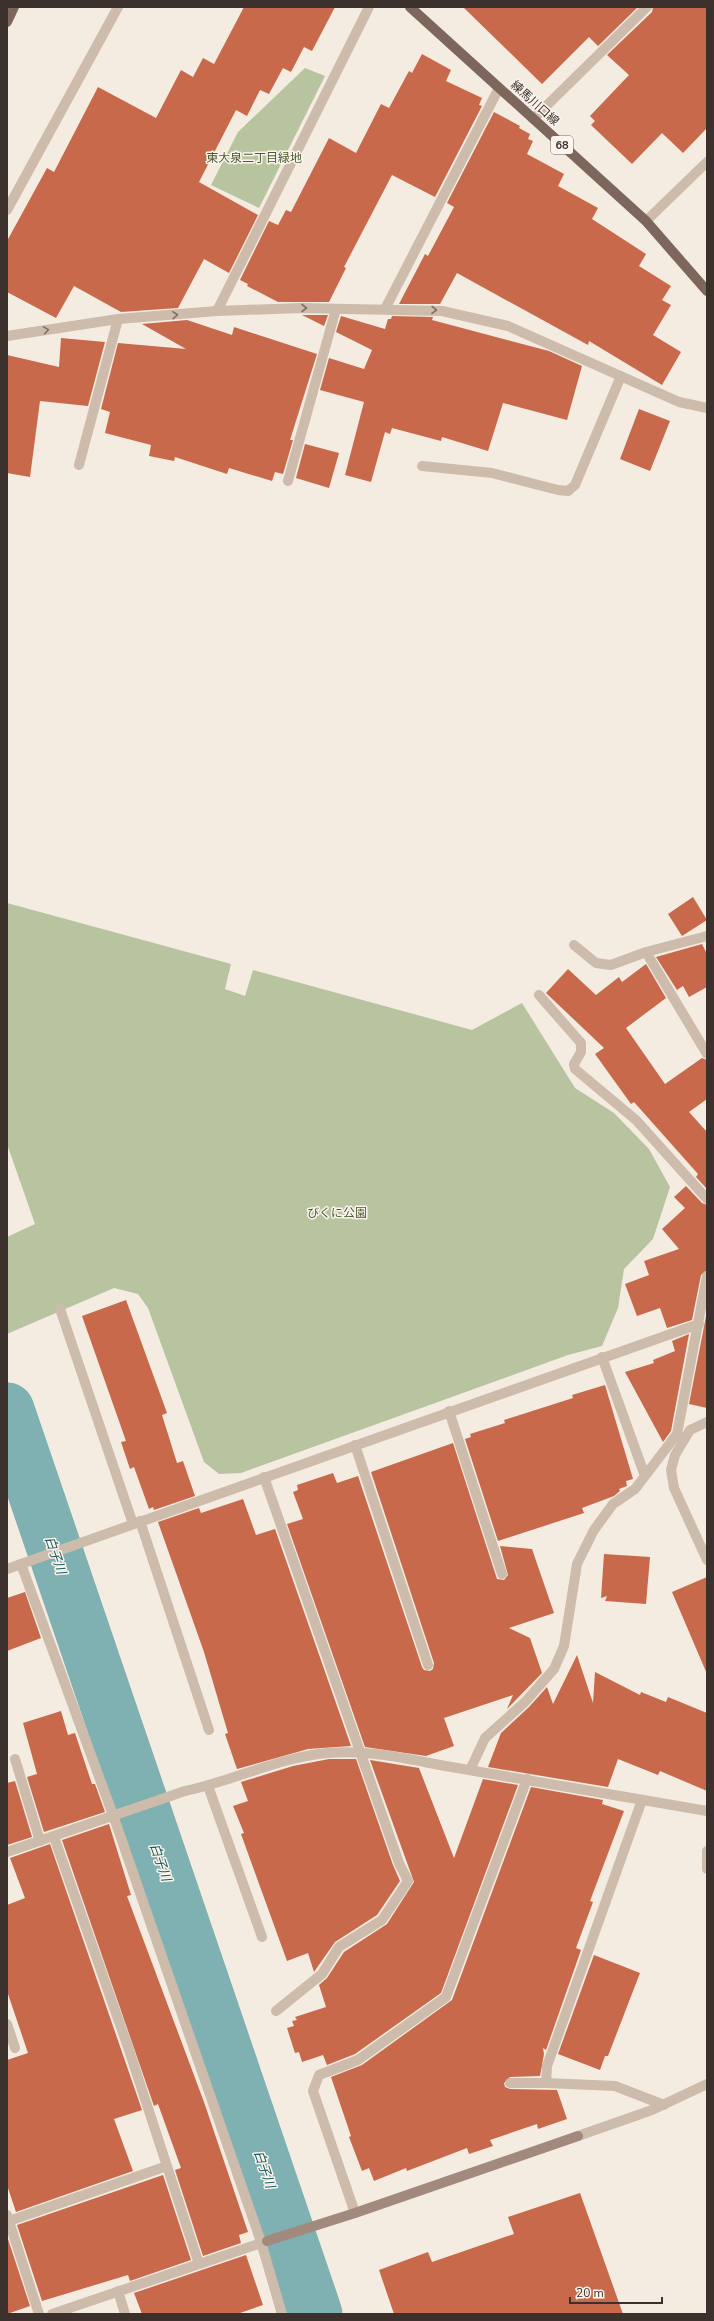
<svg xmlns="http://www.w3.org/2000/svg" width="714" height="2321" font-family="'Nunito Sans','Noto Sans JP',sans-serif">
	<rect width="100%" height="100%" fill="#f4ebe1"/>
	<!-- green -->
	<path fill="#b8c4a0" d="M 305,68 L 325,76 L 259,208 L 211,185 L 238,132 Z
		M 7,903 L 231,964 L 225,989 L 245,996 L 253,970 L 472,1030 L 522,1003 L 575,1088 L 614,1113 L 649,1149 L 670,1187 L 653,1239 L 624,1269 L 618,1308 L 602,1346 L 568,1355 L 241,1473 L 219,1474 L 204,1462 L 148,1308 L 138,1294 L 114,1288 L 7,1334 L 7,1237 L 35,1224 L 7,1144 Z"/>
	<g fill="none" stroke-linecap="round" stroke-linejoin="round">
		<!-- river -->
		<path stroke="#7fb0b2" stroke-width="55" d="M 7,1410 L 315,2314"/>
	</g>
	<!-- building -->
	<path fill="#c8694b" d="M 244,7 L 335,7 L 312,51 L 304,47 L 291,72 L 283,68 L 269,94 L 260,90 L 247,116 L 236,110 L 199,182 L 258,215 L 229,273 L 204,259 L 178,308 L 121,312 L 74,286 L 56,318 L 7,292 L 7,241 L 47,168 L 54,172 L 98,87 L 156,118 L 181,70 L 193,77 L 203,58 L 214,64 Z
		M 463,7 L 638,7 L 598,46 L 589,37 L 542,84 Z
		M 653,7 L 707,7 L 707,128 L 683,153 L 662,133 L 632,164 L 591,125 L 595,121 L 590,116 L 629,75 L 607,55 L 652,12 Z
		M 422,54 L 451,70 L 446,81 L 482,98 L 479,105 L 482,106 L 435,197 L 392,175 L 344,267 L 346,268 L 329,302 L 278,302 L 247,286 L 248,284 L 240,280 L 269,221 L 278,225 L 286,210 L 291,212 L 329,138 L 356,153 L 381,104 L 389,108 L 409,71 L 412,73 Z
		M 494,112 L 520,126 L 519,128 L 530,134 L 528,139 L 533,141 L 527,154 L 564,174 L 558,186 L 598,208 L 592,219 L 646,254 L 639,266 L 671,286 L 662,300 L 671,305 L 653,335 L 681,352 L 662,385 L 589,341 L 588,345 L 457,273 L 440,304 L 399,304 L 425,254 L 428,256 L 454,207 L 447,203 Z
		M 302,315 L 328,315 L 324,326 Z
		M 341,316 L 385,329 L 388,319 L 391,319 L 392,316 L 433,317 L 432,320 L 549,351 L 582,366 L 567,420 L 503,403 L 488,451 L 442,437 L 441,441 L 392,428 L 390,434 L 385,432 L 371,482 L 345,475 L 364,402 L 320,390 L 329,358 L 364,369 L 372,350 L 336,332 Z
		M 187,320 L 232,335 L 234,327 L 317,354 L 290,440 L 293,440 L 283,474 L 275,472 L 272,481 L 229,468 L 227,474 L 175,457 L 174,461 L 149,456 L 151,445 L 105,433 L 110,412 L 101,409 L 118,343 L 186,349 L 142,324 Z
		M 61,338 L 105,342 L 88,406 L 40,401 L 30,477 L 7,473 L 7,355 L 59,367 Z
		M 639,409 L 670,421 L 650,471 L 620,459 Z
		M 305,444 L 339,453 L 329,488 L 296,478 Z
		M 693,897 L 707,920 L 682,936 L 668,914 Z
		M 702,944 L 707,954 L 707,987 L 689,997 L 683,986 L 677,990 L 656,957 Z
		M 646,964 L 666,998 L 626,1028 L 665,1084 L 702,1058 L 707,1060 L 707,1099 L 689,1112 L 707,1132 L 707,1189 L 696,1177 L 698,1174 L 634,1102 L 631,1104 L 595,1054 L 604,1048 L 546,993 L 568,969 L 596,995 L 619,977 L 622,982 Z
		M 686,1186 L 702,1203 L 707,1205 L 707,1270 L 701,1275 L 692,1320 L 667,1328 L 660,1308 L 637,1316 L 625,1284 L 649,1275 L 644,1261 L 679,1249 L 662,1229 L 685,1208 L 674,1197 Z
		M 126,1300 L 167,1413 L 162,1415 L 177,1463 L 183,1461 L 195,1496 L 154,1510 L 153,1507 L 149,1509 L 134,1467 L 130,1469 L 121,1442 L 126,1441 L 82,1316 Z
		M 707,1311 L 707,1408 L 689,1404 Z
		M 689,1334 L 671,1431 L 663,1442 L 625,1372 L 654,1363 L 653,1360 L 675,1351 L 672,1341 Z
		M 605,1385 L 633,1479 L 626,1481 L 627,1486 L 619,1489 L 620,1491 L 614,1496 L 582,1508 L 584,1513 L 498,1541 L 465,1439 L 471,1437 L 470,1434 L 505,1423 L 504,1420 L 573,1398 L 572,1395 Z
		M 453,1443 L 486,1545 L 483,1545 L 486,1545 L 497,1579 L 504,1580 L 508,1575 L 500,1546 L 532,1549 L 554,1613 L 509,1628 L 530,1638 L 542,1673 L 507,1709 L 513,1695 L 444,1718 L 454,1746 L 426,1756 L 365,1747 L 287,1524 L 303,1519 L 293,1492 L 298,1490 L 297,1485 L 333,1473 L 337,1483 L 358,1476 L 422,1667 L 424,1670 L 430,1671 L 433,1669 L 434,1663 L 371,1472 Z
		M 243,1499 L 256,1535 L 275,1529 L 351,1746 L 308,1749 L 237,1769 L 225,1734 L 228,1733 L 204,1652 L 158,1522 L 199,1508 L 201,1513 Z
		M 604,1554 L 650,1557 L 646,1604 L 605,1601 L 607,1596 L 601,1598 Z
		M 707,1577 L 707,1674 L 672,1592 Z
		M 25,1592 L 41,1638 L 7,1651 L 7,1598 Z
		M 577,1655 L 593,1703 L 595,1672 L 640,1695 L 641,1692 L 666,1702 L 668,1697 L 707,1713 L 707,1791 L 660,1771 L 658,1775 L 618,1759 L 608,1787 L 488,1767 L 501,1733 L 529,1707 L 547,1687 L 553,1704 Z
		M 61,1711 L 68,1735 L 75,1733 L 92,1784 L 95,1784 L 105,1812 L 44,1832 L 27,1777 L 37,1774 L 23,1723 Z
		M 329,1759 L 356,1759 L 393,1865 L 400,1881 L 377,1915 L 335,1942 L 314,1972 L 308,1953 L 287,1961 L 241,1834 L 244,1833 L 233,1806 L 248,1801 L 241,1782 L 293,1766 Z
		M 370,1760 L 419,1768 L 454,1858 L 483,1779 L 518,1785 L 441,1993 L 355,2054 L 327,2065 L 323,2055 L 302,2062 L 299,2052 L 295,2053 L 287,2028 L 294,2026 L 292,2021 L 297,2020 L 295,2017 L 326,2007 L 319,1985 L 327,1978 L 344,1952 L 387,1924 L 414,1882 Z
		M 15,1781 L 32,1837 L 7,1845 L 7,1783 Z
		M 531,1787 L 603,1800 L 602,1804 L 624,1811 L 590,1901 L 593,1902 L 576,1948 L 581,1950 L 546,2050 L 543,2048 L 544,2054 L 540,2076 L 510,2077 L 504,2083 L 505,2087 L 510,2089 L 557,2090 L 567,2119 L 538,2129 L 537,2124 L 490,2140 L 493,2146 L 469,2154 L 467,2148 L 407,2171 L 406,2168 L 374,2181 L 369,2168 L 362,2171 L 349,2137 L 351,2136 L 331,2077 L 362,2065 L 452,2000 Z
		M 109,1824 L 131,1895 L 127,1896 L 204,2102 L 248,2232 L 239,2235 L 241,2243 L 203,2256 L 175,2170 L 181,2168 L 158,2104 L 154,2106 L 62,1840 Z
		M 50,1844 L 142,2110 L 114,2119 L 133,2171 L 16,2212 L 7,2185 L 7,2060 L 28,2053 L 7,1991 L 7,1905 L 25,1898 L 10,1858 Z
		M 594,1955 L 640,1973 L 608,2056 L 605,2056 L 600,2070 L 558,2054 Z
		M 163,2175 L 191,2260 L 130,2281 L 128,2275 L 42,2301 L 17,2225 Z
		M 580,2193 L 623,2314 L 394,2314 L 379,2270 L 428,2252 L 432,2262 L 514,2234 L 508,2217 Z
		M 7,2236 L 30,2306 L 7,2314 Z
		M 246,2255 L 263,2305 L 237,2314 L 142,2314 L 134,2293 Z"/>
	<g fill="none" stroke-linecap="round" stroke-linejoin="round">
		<!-- lane -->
		<path stroke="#cdbbac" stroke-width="10" d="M 533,119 L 647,7
			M 385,309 L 499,88
			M 79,465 L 118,319
			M 422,466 L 492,473 L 558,490 L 568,491 L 575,485 L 621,376
			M 288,481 L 336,309
			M 574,945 L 596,963 L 611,965 L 646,952 L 707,936
			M 646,952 L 707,1054
			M 539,995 L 581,1043 L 581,1052 L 574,1064 L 575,1069 L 636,1120 L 707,1199
			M 602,1357 L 645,1476
			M 449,1411 L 502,1574
			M 681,1437 L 677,1434 L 707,1276
			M 355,1445 L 428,1665
			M 264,1477 L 399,1863 L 408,1881 L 382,1920 L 339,1947 L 322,1974 L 276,2011
			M 140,1521 L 209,1730
			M 21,1564 L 113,1815 L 261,2242 L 282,2314
			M 15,1759 L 40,1841
			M 470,1770 L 485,1738 L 525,1702 L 554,1669 L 564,1646 L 577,1564 L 594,1530 L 613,1504 L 635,1489 L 677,1434
			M 208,1786 L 262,1937
			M 642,1800 L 547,2066 L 546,2083 L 615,2086 L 664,2105
			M 54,1837 L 129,2050 L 199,2264
			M 7,2024 L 15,2048
			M 510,2083 L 546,2083
			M 355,2213 L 313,2091 L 319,2075 L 358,2060 L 446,1997 L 527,1779
			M 7,2215 L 39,2314
			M 9,2221 L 167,2166
			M 118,2291 L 125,2314"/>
		<!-- street -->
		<path stroke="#cdbbac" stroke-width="10" d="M 7,210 L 118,7
			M 646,221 L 707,162
			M 217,311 L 369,7
			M 7,336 L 118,319 L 217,311 L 301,308 L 442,311 L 508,326 L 679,402 L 707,408
			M 60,1309 L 133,1524
			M 707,1422 L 690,1430 L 675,1455 L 671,1470 L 674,1488 L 707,1560
			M 7,1569 L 699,1324
			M 707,1851 L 707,1869
			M 7,1852 L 185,1791 C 234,1781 279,1757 328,1753 C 371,1749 415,1761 457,1768 C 540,1782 624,1797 707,1811
			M 578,2136 L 652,2110 L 707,2084
			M 52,2314 L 267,2241"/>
		<!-- secondary -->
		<path stroke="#a18a7d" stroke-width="10" d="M 267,2241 L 355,2213 L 578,2136"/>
		<!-- primary -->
		<path stroke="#7d675c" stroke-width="10" d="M 410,7 L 646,221 L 707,291
			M 7,22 L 14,7"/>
	</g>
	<!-- one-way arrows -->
	<defs><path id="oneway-chevron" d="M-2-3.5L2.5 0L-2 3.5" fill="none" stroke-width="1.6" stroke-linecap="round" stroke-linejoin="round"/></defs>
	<g stroke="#7d6f65">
		<use href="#oneway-chevron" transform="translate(304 308)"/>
		<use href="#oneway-chevron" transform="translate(434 310) rotate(1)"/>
		<use href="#oneway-chevron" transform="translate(175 315) rotate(-5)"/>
		<use href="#oneway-chevron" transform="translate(46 330) rotate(-9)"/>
	</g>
	<g text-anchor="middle" stroke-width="3" stroke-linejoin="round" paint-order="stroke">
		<!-- shield labels -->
		<rect fill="#fbf5ee" stroke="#756b66" stroke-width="1" x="551" y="136" width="22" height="18" rx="3"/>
		<g font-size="11" font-weight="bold" fill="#3b302b">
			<text x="562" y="149">68</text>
		</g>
		<!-- street labels -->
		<g font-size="12" fill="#3b302b" stroke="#fbf5ee">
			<text transform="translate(535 103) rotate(42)" y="4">練馬川口線</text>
		</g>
		<!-- park labels -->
		<g font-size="12" fill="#4a5a2e" stroke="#fbf5ee">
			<text x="254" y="162">東大泉二丁目緑地</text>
			<text x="337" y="1217">びくに公園</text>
		</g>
		<!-- water labels -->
		<g font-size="13" font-style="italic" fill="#1f5a5e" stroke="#fbf5ee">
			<text transform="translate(56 1555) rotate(71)" y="5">白子川</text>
			<text transform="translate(161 1862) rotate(71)" y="5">白子川</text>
			<text transform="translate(265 2169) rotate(71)" y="5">白子川</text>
		</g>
	</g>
	<!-- border -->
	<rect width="714" height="2321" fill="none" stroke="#3b302b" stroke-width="16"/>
	<!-- scale -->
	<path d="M570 2297v6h92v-6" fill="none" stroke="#3b302b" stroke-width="2"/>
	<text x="576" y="2297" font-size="12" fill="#3b302b" stroke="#fbf5ee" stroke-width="3" paint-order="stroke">20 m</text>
</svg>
